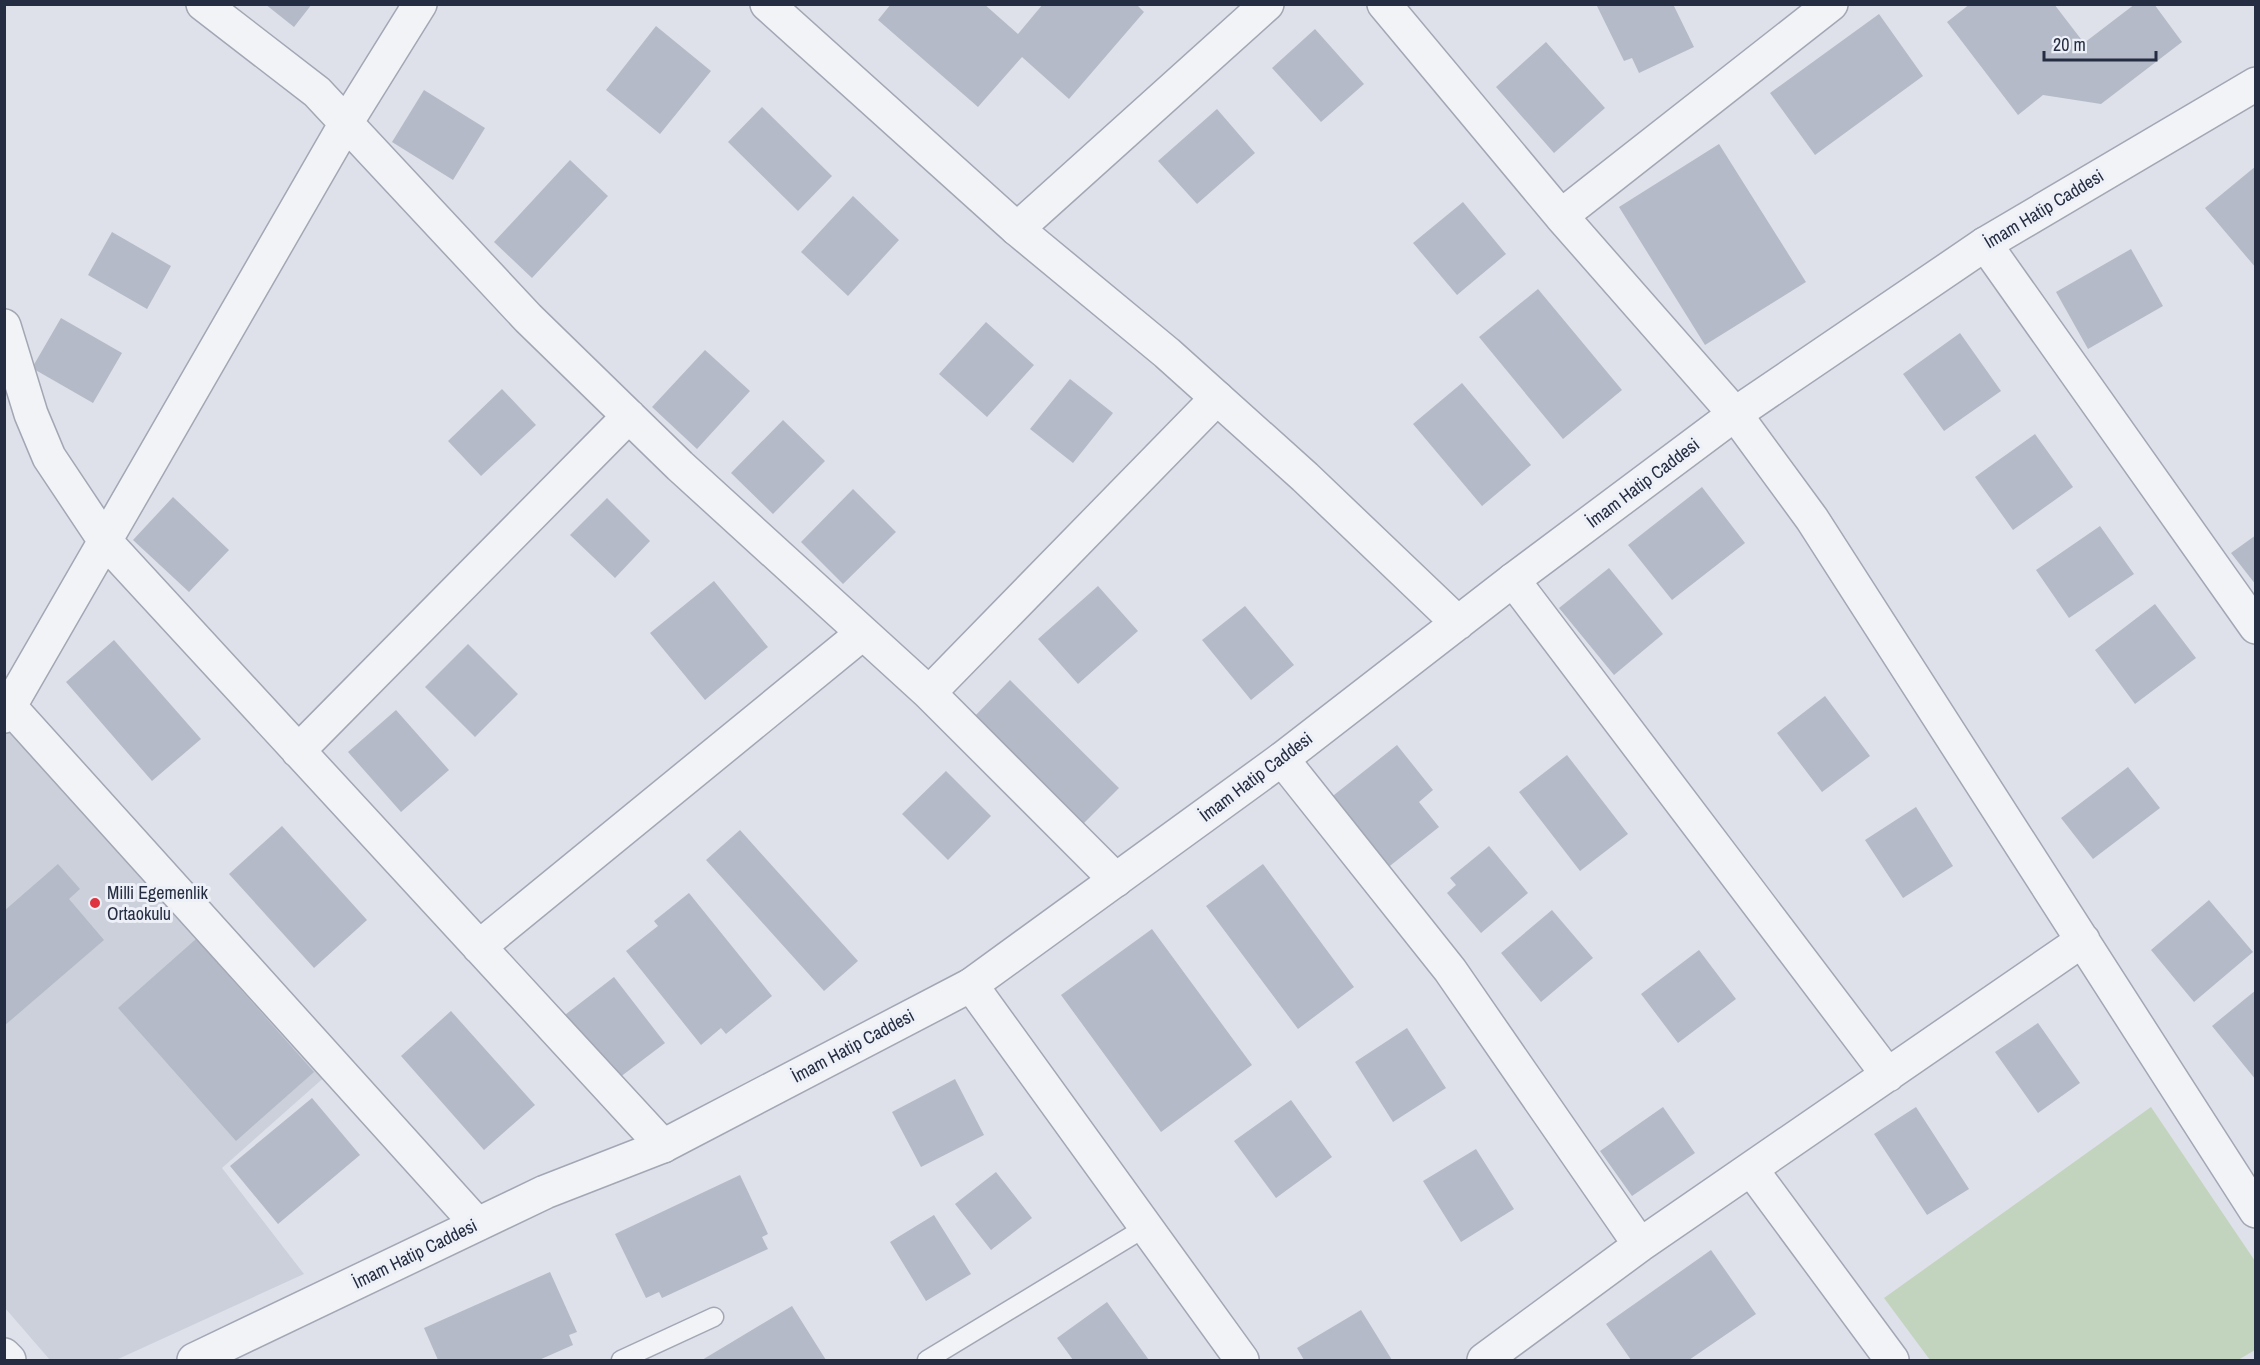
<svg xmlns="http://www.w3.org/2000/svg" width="2260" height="1365" font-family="'Archivo Narrow',sans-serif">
	<rect width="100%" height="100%" fill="#dee1e9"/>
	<!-- built -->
	<path fill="#cbd0db" d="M 10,723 L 328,1074 L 222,1168 L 304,1274 L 116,1360 L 50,1360 L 5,1308 L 4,732 Z"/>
	<!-- green -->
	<path fill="#c2d4be" d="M 2151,1107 L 2255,1261 L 2255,1350 L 2238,1360 L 1930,1360 L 1884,1298 Z"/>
	<!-- building -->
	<path fill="#b4bac7" d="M 265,4 L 312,4 L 294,27 Z
		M 891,4 L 984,4 L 1018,34 L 1043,4 L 1136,4 L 1144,12 L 1069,99 L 1022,57 L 978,107 L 878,20 Z
		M 1596,4 L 1673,4 L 1694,47 L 1639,73 L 1632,58 L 1624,61 Z
		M 1970,4 L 2054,4 L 2084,43 L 2135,4 L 2154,4 L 2182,42 L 2101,104 L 2043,95 L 2018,115 L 1947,22 Z
		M 1879,14 L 1923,76 L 1815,155 L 1770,93 Z
		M 656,26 L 711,71 L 660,134 L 606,90 Z
		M 1315,29 L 1364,84 L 1321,122 L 1272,68 Z
		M 1546,42 L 1605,108 L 1554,153 L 1496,87 Z
		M 424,90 L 485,128 L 453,180 L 392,142 Z
		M 762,107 L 832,176 L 798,211 L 728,142 Z
		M 1217,109 L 1255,153 L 1197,204 L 1158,161 Z
		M 1719,144 L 1806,282 L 1705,345 L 1619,207 Z
		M 570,160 L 608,196 L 532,278 L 494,242 Z
		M 2256,166 L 2256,268 L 2205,208 Z
		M 853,196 L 899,240 L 848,296 L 801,252 Z
		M 1463,202 L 1506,254 L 1457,295 L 1413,243 Z
		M 112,232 L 171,266 L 147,309 L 88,275 Z
		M 2131,249 L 2163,306 L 2088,349 L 2056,292 Z
		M 1538,289 L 1622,390 L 1563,439 L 1479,337 Z
		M 61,318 L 122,353 L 93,403 L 32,368 Z
		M 986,322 L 1034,365 L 987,417 L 939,374 Z
		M 1960,333 L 2001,391 L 1944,431 L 1903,374 Z
		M 705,350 L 750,391 L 697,449 L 652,407 Z
		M 1070,379 L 1113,413 L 1073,463 L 1030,429 Z
		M 1462,383 L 1531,465 L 1482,506 L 1413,424 Z
		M 502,389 L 536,425 L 481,476 L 448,441 Z
		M 783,420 L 825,461 L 773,514 L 731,473 Z
		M 2035,434 L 2073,487 L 2013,530 L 1975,477 Z
		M 1702,487 L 1745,543 L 1672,600 L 1628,545 Z
		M 853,489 L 896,532 L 843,584 L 801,542 Z
		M 173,497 L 229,550 L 189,592 L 133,540 Z
		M 607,498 L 650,541 L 615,578 L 570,535 Z
		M 2100,526 L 2134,574 L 2069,618 L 2036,570 Z
		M 2256,535 L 2256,585 L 2231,553 Z
		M 1609,568 L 1663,634 L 1614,675 L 1559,608 Z
		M 714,581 L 768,647 L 705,700 L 650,633 Z
		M 1098,586 L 1138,631 L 1078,684 L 1038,639 Z
		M 2155,604 L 2196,658 L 2135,704 L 2095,650 Z
		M 1245,606 L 1294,665 L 1251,700 L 1202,640 Z
		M 114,640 L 201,739 L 152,781 L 66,682 Z
		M 468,644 L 518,694 L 475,737 L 425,687 Z
		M 1010,680 L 1119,788 L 1080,827 L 972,719 Z
		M 1825,696 L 1870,756 L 1822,792 L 1777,733 Z
		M 396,710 L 449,770 L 401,812 L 348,752 Z
		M 1397,745 L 1433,790 L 1419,802 L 1439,827 L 1386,869 L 1329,799 Z
		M 1567,755 L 1628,834 L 1580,871 L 1519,792 Z
		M 2128,767 L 2160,808 L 2093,859 L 2061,818 Z
		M 946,771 L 991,816 L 948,860 L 902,814 Z
		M 1916,807 L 1953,866 L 1903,898 L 1865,840 Z
		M 282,826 L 367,920 L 314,968 L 229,874 Z
		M 740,830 L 858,961 L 824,991 L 706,860 Z
		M 1489,846 L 1528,893 L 1481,933 L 1447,893 L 1456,885 L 1450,878 Z
		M 58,864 L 80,889 L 69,899 L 104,940 L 4,1026 L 4,911 Z
		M 1263,864 L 1354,987 L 1298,1029 L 1206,906 Z
		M 689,893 L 772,996 L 726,1034 L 721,1028 L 701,1045 L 626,951 L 658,926 L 654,921 Z
		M 2209,900 L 2253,952 L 2194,1002 L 2151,950 Z
		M 1552,910 L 1593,958 L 1541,1002 L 1501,953 Z
		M 1152,929 L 1252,1065 L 1161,1132 L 1061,995 Z
		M 196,939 L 314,1072 L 236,1141 L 118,1008 Z
		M 1699,950 L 1736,999 L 1678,1043 L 1641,994 Z
		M 614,977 L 665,1043 L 611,1084 L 561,1018 Z
		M 2256,990 L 2256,1080 L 2212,1026 Z
		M 451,1011 L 535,1105 L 484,1150 L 401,1056 Z
		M 2038,1023 L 2080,1083 L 2038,1113 L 1995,1052 Z
		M 1407,1028 L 1446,1088 L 1393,1122 L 1355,1062 Z
		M 955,1079 L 984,1135 L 921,1167 L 892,1112 Z
		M 312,1098 L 360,1155 L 278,1224 L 230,1166 Z
		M 1291,1100 L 1332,1157 L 1276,1198 L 1234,1141 Z
		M 1663,1107 L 1695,1153 L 1632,1196 L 1600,1151 Z
		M 1916,1107 L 1969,1189 L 1927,1215 L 1874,1134 Z
		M 1476,1149 L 1514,1209 L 1461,1242 L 1423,1181 Z
		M 996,1172 L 1032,1218 L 991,1250 L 955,1204 Z
		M 740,1175 L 768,1234 L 762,1237 L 768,1249 L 662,1298 L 659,1292 L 646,1298 L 615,1234 Z
		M 934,1215 L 971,1274 L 926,1301 L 890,1242 Z
		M 1711,1250 L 1756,1314 L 1689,1360 L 1631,1360 L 1606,1324 Z
		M 550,1272 L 577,1332 L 569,1335 L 573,1345 L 539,1360 L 438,1360 L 424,1328 Z
		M 1107,1302 L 1149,1360 L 1073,1360 L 1057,1338 Z
		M 792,1306 L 826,1360 L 702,1360 Z
		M 1361,1310 L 1392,1360 L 1304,1360 L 1297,1348 Z"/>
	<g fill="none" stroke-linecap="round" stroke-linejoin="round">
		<defs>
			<path id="service" d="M 621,1360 L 714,1317
				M 927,1360 L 1146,1227"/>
			<path id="minor" d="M 203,4 L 317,92 L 528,318 L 680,466 L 929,693 L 1116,880
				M 1384,4 L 1561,216 L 1735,414 L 1812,519 L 2256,1211
				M 1561,216 L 1831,4
				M 1017,229 L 1267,4
				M 1985,244 L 2256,627
				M 4,326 L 31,414 L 49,457 L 105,541 L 663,1146
				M 1513,580 L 1888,1075
				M 929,693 L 1217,398
				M 10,707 L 477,1224
				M 4,716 L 346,123 L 420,4
				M 298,751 L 629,416
				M 1282,759 L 1450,970 L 1640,1245
				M 479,947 L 863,633
				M 971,985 L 1242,1360
				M 1751,1169 L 1892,1360
				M 4,1355 L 9,1360
				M 1484,1360 L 1640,1245 L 2083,940"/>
			<path id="tertiary" d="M 767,4 L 1017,229 L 1167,353 L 1305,477 L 1458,623
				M 194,1360 L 545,1192 L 663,1146 L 971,985 L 1282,759 L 1513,580 L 1735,414 L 1985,244 L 2256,84"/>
		</defs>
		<!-- service casing -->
		<use href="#service" stroke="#a3a7b4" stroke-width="21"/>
		<!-- minor casing -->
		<use href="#minor" stroke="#a3a7b4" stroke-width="36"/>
		<!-- tertiary casing -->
		<use href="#tertiary" stroke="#a3a7b4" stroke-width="36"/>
		<!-- service -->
		<use href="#service" stroke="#f1f3f7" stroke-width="18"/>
		<!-- minor -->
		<use href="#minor" stroke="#f1f3f7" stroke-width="33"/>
		<!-- tertiary -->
		<use href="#tertiary" stroke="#f1f3f7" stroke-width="33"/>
	</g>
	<!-- markers -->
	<circle fill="#dd343f" stroke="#edf0f7" stroke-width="2" cx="95" cy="903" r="6"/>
	<g text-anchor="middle" stroke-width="6" stroke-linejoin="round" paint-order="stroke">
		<!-- street labels -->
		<g font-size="18" fill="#252d42" stroke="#edf0f7">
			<text transform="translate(2044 209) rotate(-31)" y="6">İmam Hatip Caddesi</text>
			<text transform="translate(1643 483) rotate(-37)" y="6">İmam Hatip Caddesi</text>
			<text transform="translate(1256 777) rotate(-37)" y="6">İmam Hatip Caddesi</text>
			<text transform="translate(853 1046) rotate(-28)" y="6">İmam Hatip Caddesi</text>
			<text transform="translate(415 1254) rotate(-26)" y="6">İmam Hatip Caddesi</text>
		</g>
		<!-- poi labels -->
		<g font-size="18" fill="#252d42" stroke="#edf0f7" text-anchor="start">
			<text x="107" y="899">Milli Egemenlik<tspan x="107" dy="21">Ortaokulu</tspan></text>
		</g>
	</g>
	<!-- border -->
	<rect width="2260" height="1365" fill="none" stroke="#252d42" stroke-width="12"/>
	<!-- scale -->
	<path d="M2044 51v9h112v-9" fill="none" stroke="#252d42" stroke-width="3"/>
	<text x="2053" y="51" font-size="18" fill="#252d42" stroke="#edf0f7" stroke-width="4.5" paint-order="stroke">20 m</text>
</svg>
